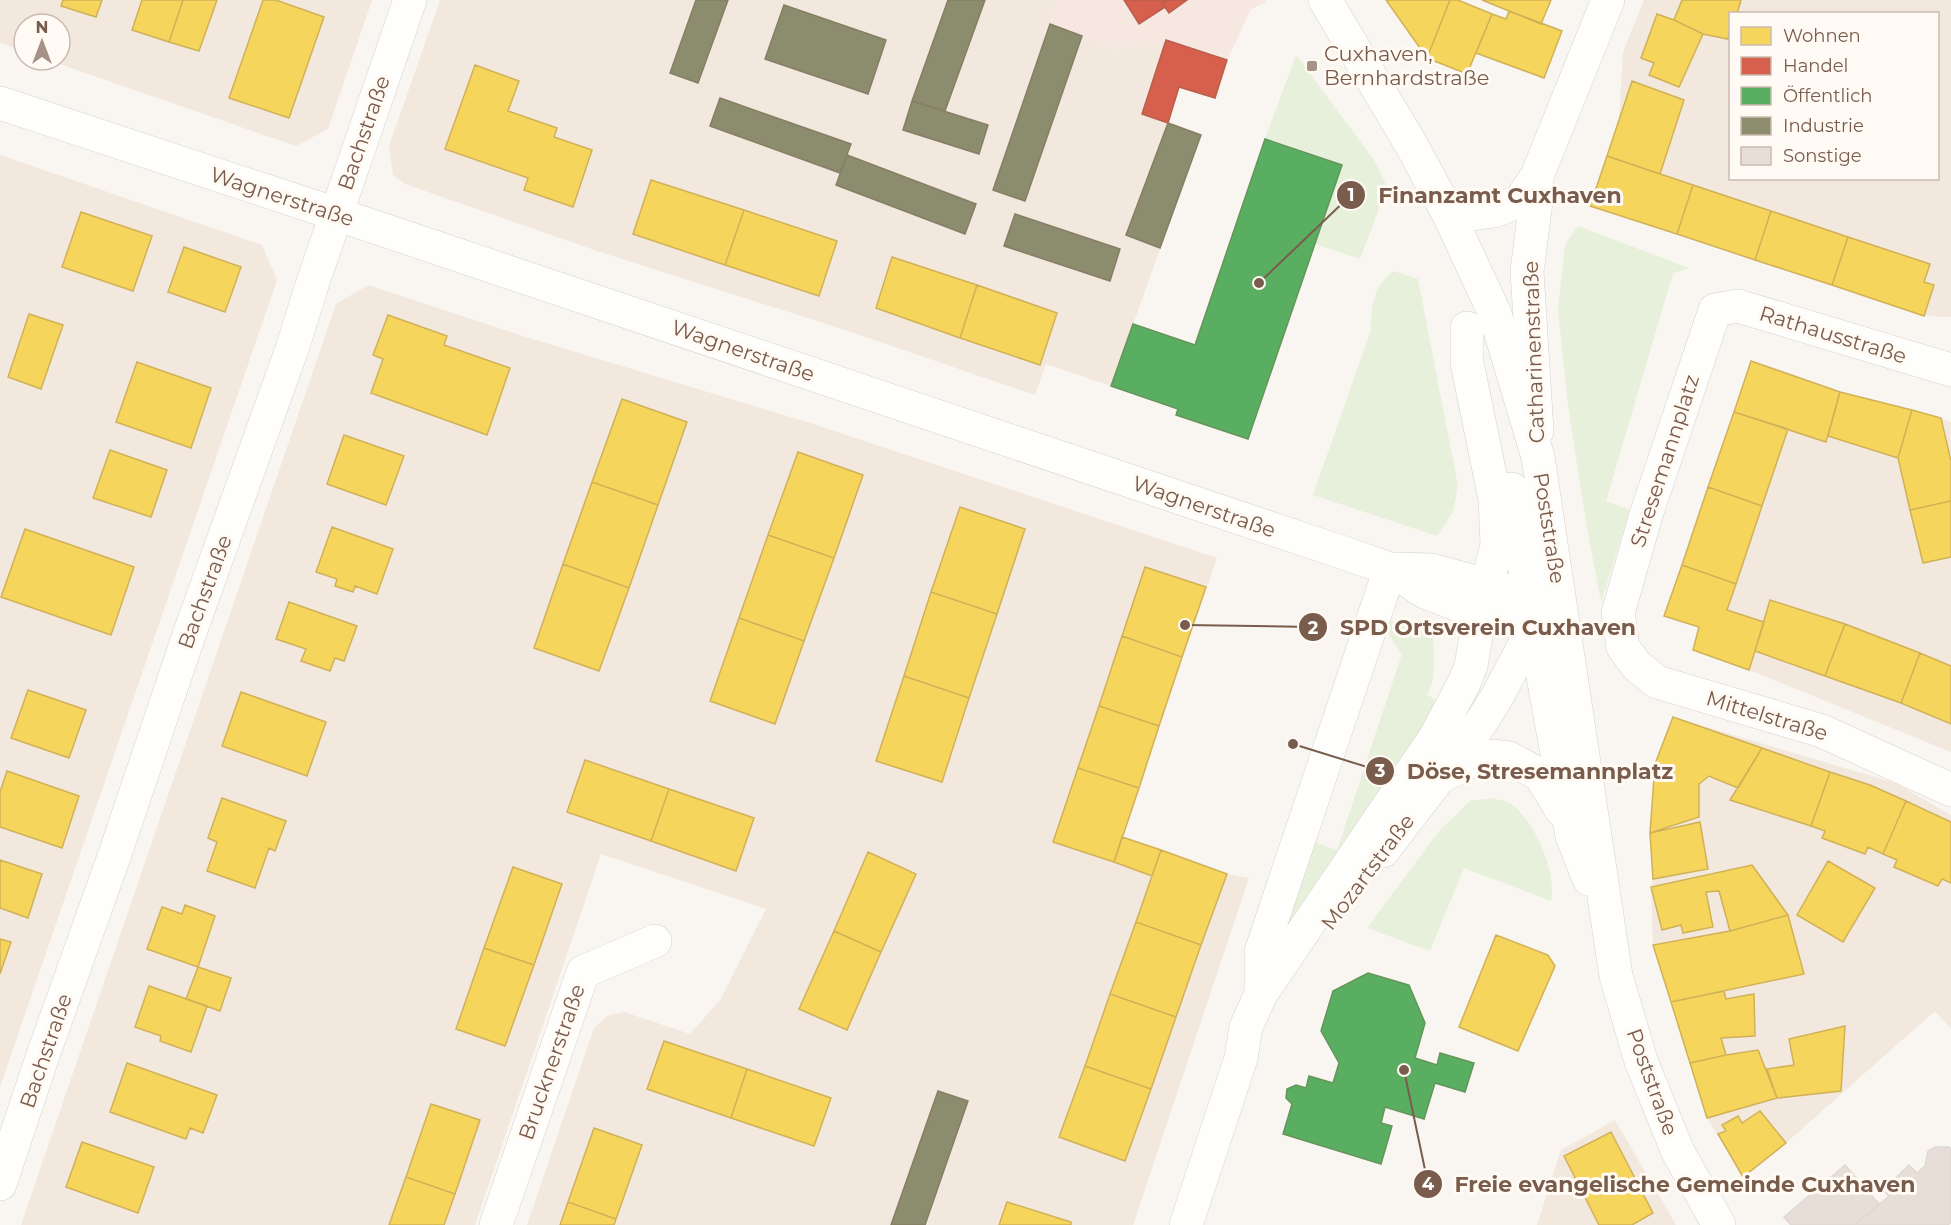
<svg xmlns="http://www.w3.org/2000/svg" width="1951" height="1225" font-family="Montserrat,sans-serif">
	<rect width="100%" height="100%" fill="#f9f5f0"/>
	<!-- residential -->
	<path fill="#f2e8de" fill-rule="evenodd" d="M 0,0 L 372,0 L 328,129 L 296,146 L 48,60 L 60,60 L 60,24 L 24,24 L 24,51 L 0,43 Z
		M 440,0 L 1057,0 L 1050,24 L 1116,50 L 1166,40 L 1227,60 L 1215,98 L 1179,87 L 1168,122 L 1201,135 L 1111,386 L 1046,364 L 1035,395 L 842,329 L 600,252 L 405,184 L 393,175 L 389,146 Z
		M 1644,0 L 1951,0 L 1951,317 L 1924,316 L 1590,206 L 1619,120 L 1623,52 ZM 1730,14 L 1938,14 L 1938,178 L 1730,178 Z
		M 0,155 L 262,245 L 277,280 L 0,1087 Z
		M 368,285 L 526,337 L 807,422 L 1217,558 L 1122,836 L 1227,874 L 1249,878 L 1133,1225 L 527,1225 L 594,1028 L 607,1016 L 624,1012 L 690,1034 L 721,999 L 766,909 L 601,854 L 475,1225 L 21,1225 L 336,304 Z
		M 1751,361 L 1840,392 L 1941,418 L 1951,422 L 1951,752 L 1749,670 L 1693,650 L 1699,627 L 1664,616 Z
		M 1673,717 L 1895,783 L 1951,815 L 1951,1029 L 1935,1011 L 1786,1143 L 1743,1177 L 1707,1118 L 1653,945 L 1651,887 L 1653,879 L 1650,833 L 1655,764 Z
		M 1615,1120 L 1676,1225 L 1537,1225 L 1561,1150 Z"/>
	<!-- commercial -->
	<path fill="#f6e8e1" d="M 1057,0 L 1265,0 L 1266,2 L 1251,9 L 1227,60 L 1166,40 L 1116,50 L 1050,24 Z"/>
	<!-- green -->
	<path fill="#e7f0db" d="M 1296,55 L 1374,160 L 1387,187 L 1360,259 L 1315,244 L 1341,165 L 1265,139 Z
		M 1578,226 L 1689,268 L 1673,273 L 1606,501 L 1630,510 L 1601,602 L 1586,522 L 1568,406 L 1558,310 L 1565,245 Z
		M 1393,271 L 1418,279 L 1458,486 L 1453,512 L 1437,536 L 1313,495 L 1371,330 C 1372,303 1372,289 1393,271 Z
		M 1400,621 L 1418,626 L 1433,639 C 1434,656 1436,681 1427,695 L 1442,703 L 1276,944 L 1311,841 L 1337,850 L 1402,654 L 1384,628 L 1388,622 Z
		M 1492,798 C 1498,800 1506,800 1511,804 C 1535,821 1557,872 1551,901 L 1464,868 L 1430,951 L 1367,928 L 1439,831 L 1470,801 Z"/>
	<!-- homes -->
	<path fill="#f6d55c" stroke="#d1b158" stroke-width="1.5" d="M 63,0 L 102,0 L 96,17 L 61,6 Z
		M 142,0 L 183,0 L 169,42 L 132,30 Z
		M 183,0 L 217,0 L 199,51 L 169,42 Z
		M 263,0 L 276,0 L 324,17 L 289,118 L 229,98 Z
		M 1386,0 L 1450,0 L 1427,58 Z
		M 1450,0 L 1458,0 L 1492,14 L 1467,74 L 1427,58 Z
		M 1482,0 L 1551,0 L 1541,24 Z
		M 1682,0 L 1741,0 L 1737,14 L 1730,14 L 1730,31 L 1728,39 L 1703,34 L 1674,20 Z
		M 1509,11 L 1562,31 L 1544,78 L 1476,53 L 1492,14 L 1506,19 Z
		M 1657,14 L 1674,20 L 1703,34 L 1679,87 L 1649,75 L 1654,63 L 1641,58 Z
		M 475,65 L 519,81 L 508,111 L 557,128 L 554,137 L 592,150 L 573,207 L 524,190 L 528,178 L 445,149 Z
		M 1632,81 L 1684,100 L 1660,174 L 1607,156 Z
		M 1607,156 L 1693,185 L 1677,234 L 1590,206 Z
		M 651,180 L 744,210 L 725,265 L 633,234 Z
		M 1693,185 L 1771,211 L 1755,260 L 1677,234 Z
		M 744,210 L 837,241 L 819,296 L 725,265 Z
		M 1771,211 L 1848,237 L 1832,285 L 1755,260 Z
		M 81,212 L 152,236 L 133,291 L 62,267 Z
		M 1848,237 L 1930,264 L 1924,282 L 1934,285 L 1924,316 L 1832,285 Z
		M 184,247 L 241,267 L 225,312 L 168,292 Z
		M 892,257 L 977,285 L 960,338 L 876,308 Z
		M 977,285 L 1057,313 L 1040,365 L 960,338 Z
		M 29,314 L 63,325 L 41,389 L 8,377 Z
		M 388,315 L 447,336 L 444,345 L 510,368 L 487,435 L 371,393 L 383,359 L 373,355 Z
		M 1751,361 L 1840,392 L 1826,442 L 1734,412 Z
		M 137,362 L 211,388 L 191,448 L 116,422 Z
		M 1840,392 L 1912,410 L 1898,458 L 1828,436 Z
		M 622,399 L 687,422 L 658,505 L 592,482 Z
		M 1912,410 L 1941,418 L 1951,461 L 1951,501 L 1910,510 L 1898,458 Z
		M 1734,412 L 1788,429 L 1762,506 L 1708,487 Z
		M 344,435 L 404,456 L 386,505 L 327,484 Z
		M 110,450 L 167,470 L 151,517 L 93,498 Z
		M 798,452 L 863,475 L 834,558 L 768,535 Z
		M 592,482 L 658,505 L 629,588 L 563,564 Z
		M 1708,487 L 1762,506 L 1736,584 L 1682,565 Z
		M 1951,501 L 1951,557 L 1923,563 L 1910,510 Z
		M 960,507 L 1025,529 L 997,614 L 931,592 Z
		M 332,527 L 393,549 L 377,594 L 355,586 L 353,592 L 335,586 L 337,579 L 316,572 Z
		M 25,529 L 134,567 L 111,635 L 1,597 Z
		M 768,535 L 834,558 L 804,641 L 739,618 Z
		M 563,564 L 629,588 L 599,671 L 534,648 Z
		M 1682,565 L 1736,584 L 1727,610 L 1764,622 L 1749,670 L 1693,650 L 1699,627 L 1664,616 Z
		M 1145,567 L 1206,587 L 1182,657 L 1122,636 Z
		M 931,592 L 997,614 L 969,698 L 904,676 Z
		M 1770,600 L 1845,624 L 1825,676 L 1755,651 Z
		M 289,602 L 357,626 L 344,661 L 335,658 L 330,671 L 301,661 L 306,649 L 276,639 Z
		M 739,618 L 804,641 L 775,724 L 710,701 Z
		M 1845,624 L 1920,653 L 1901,703 L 1825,676 Z
		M 1122,636 L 1182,657 L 1159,726 L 1099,706 Z
		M 1920,653 L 1951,666 L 1951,724 L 1901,703 Z
		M 904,676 L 969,698 L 942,782 L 876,761 Z
		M 28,690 L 86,710 L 69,758 L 11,738 Z
		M 241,692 L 326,722 L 307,776 L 222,746 Z
		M 1099,706 L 1159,726 L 1139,788 L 1078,768 Z
		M 1673,717 L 1762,748 L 1738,788 L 1709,776 L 1699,784 L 1699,817 L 1650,833 L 1655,764 Z
		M 1762,748 L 1830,772 L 1811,826 L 1730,800 Z
		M 585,760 L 669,789 L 651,841 L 567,812 Z
		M 1078,768 L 1139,788 L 1114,862 L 1053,842 Z
		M 7,771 L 79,796 L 62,848 L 0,827 L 0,792 Z
		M 1830,772 L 1870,785 L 1906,801 L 1883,854 L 1868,847 L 1865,854 L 1822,838 L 1825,831 L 1811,826 Z
		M 669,789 L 754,818 L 736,871 L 651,841 Z
		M 222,798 L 286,821 L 275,851 L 269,848 L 255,888 L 207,871 L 217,842 L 208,838 Z
		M 1906,801 L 1951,822 L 1951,883 L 1942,879 L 1938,886 L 1894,867 L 1897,860 L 1883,854 Z
		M 1700,822 L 1708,869 L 1653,879 L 1650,833 Z
		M 1122,837 L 1161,850 L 1152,876 L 1114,862 Z
		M 1161,850 L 1227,874 L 1201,945 L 1136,922 Z
		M 868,852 L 916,874 L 881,952 L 834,931 Z
		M 0,860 L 42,874 L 28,918 L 0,908 Z
		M 1828,861 L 1875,888 L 1843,942 L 1797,915 Z
		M 1752,865 L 1788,915 L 1730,931 L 1719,891 L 1706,892 L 1713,927 L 1683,933 L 1681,925 L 1662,930 L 1651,887 Z
		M 513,867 L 562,884 L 534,965 L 484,948 Z
		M 185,905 L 215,916 L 198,967 L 147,949 L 162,907 L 182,914 Z
		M 1788,915 L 1804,974 L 1671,1002 L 1653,945 L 1730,931 Z
		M 1136,922 L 1201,945 L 1176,1017 L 1110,994 Z
		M 834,931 L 881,952 L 847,1030 L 799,1009 Z
		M 1496,935 L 1548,955 L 1555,966 L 1518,1051 L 1459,1027 Z
		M 0,939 L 11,942 L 0,974 Z
		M 484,948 L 534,965 L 505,1046 L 456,1029 Z
		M 198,967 L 231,978 L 220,1011 L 186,999 Z
		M 149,986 L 207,1006 L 191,1052 L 160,1041 L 161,1036 L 135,1027 Z
		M 1724,991 L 1726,999 L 1754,994 L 1755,1036 L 1721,1038 L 1726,1055 L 1690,1063 L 1671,1002 Z
		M 1110,994 L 1176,1017 L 1151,1089 L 1085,1066 Z
		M 1845,1026 L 1841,1091 L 1777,1098 L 1767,1069 L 1794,1065 L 1789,1039 Z
		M 664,1041 L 747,1069 L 731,1118 L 647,1089 Z
		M 1758,1050 L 1777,1098 L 1707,1118 L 1690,1063 L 1726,1055 Z
		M 127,1063 L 217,1095 L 203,1133 L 190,1128 L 186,1139 L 110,1112 Z
		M 1085,1066 L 1151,1089 L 1125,1161 L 1059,1137 Z
		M 747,1069 L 831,1098 L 814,1146 L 731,1118 Z
		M 431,1104 L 480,1120 L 455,1194 L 406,1177 Z
		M 1760,1111 L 1786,1143 L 1743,1177 L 1718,1134 L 1726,1131 L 1722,1125 L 1738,1116 L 1742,1123 Z
		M 594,1128 L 642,1145 L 616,1219 L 568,1202 Z
		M 1611,1132 L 1653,1213 L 1632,1225 L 1599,1225 L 1564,1156 Z
		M 82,1142 L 154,1167 L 138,1213 L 66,1187 Z
		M 406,1177 L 455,1194 L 444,1225 L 389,1225 Z
		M 568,1202 L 616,1219 L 614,1225 L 560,1225 Z
		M 1007,1202 L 1071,1222 L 1071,1225 L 999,1225 Z"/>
	<!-- shops -->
	<path fill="#d6604d" stroke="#ba5f4d" stroke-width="1.5" d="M 1124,0 L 1165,0 L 1166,1 L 1162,3 L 1165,7 L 1139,24 Z
		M 1165,0 L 1187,0 L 1169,13 L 1162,3 Z
		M 1166,40 L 1227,60 L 1215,98 L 1179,87 L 1168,123 L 1142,114 Z"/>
	<!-- public -->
	<path fill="#5aae61" stroke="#64955b" stroke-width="1.5" d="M 1265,139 L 1342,165 L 1248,439 L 1176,415 L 1178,409 L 1111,386 L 1133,324 L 1195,345 Z
		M 1368,973 L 1409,985 L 1425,1023 L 1415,1058 L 1437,1065 L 1440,1053 L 1474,1063 L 1465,1092 L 1435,1083 L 1424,1119 L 1385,1107 L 1381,1123 L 1392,1126 L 1381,1164 L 1283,1134 L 1292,1104 L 1286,1098 L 1287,1089 L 1296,1085 L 1306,1088 L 1309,1076 L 1333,1083 L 1339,1063 L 1321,1031 L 1333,991 Z"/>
	<!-- industry -->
	<path fill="#8c8c6e" stroke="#877e64" stroke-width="1.5" d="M 696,0 L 728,0 L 698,83 L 670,73 Z
		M 948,0 L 985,0 L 945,111 L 912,101 Z
		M 784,5 L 886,40 L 868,94 L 765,59 Z
		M 1050,24 L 1082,36 L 1025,201 L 993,190 Z
		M 720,98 L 851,144 L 840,173 L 710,126 Z
		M 912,101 L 988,125 L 979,154 L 903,130 Z
		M 1168,123 L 1201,135 L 1160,248 L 1126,235 Z
		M 847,155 L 976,204 L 965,234 L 836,185 Z
		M 1015,214 L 1120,249 L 1110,281 L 1004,246 Z
		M 938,1091 L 968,1101 L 925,1225 L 891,1225 Z"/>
	<!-- building -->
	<path fill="#e6ded7" stroke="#e2d8d2" stroke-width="1.5" d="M 1935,1147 L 1949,1147 L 1951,1149 L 1951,1222 L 1948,1225 L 1855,1225 L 1889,1196 L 1883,1190 L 1909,1165 L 1917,1173 L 1925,1166 L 1928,1151 Z
		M 1845,1165 L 1879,1204 L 1855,1225 L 1791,1225 L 1784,1217 Z"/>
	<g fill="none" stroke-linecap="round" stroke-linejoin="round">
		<defs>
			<path id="minor" d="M 0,103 L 336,214 L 1344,553 L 1390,569 L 1425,592 L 1480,613 L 1534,627 L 1560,628
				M 1537,176 L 1536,202 L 1527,271 L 1537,431
				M 1450,217 L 1494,211 L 1520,201 L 1537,176 L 1608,0
				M 1951,370 L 1738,306 L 1715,310 L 1646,515 L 1618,613 L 1623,647 L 1637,666 L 1657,682 L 1822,731 L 1951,790
				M 1395,569 L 1431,570 L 1530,597 L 1550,613
				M 1261,994 L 1261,952 L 1390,569
				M 0,1184 L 42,1058 L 116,851 L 189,635 L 292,349 L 312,285 L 410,0
				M 496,1225 L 583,972 L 655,941"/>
			<path id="tertiary" d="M 1325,0 L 1412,146 L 1450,217 L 1495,314 L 1538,457 L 1616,976 L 1641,1061 L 1678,1152 L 1719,1225
				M 1512,489 L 1534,627 L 1572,836 L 1589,879
				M 1442,776 L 1475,759 L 1491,756 L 1509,758 L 1540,775 L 1562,811
				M 1383,851 L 1480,724 L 1497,697 L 1534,627
				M 1186,1225 L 1241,1058 L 1246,1027 L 1261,994 L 1436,736 L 1464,683 L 1471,666 L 1480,613 L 1497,545 L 1495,499 L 1467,363 L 1467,328"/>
		</defs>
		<!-- minor casing -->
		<use href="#minor" stroke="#d7d1cb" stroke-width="34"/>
		<!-- tertiary casing -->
		<use href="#tertiary" stroke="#d7d1cb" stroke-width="34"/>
		<!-- minor -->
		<use href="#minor" stroke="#fefefd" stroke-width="33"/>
		<!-- tertiary -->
		<use href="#tertiary" stroke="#fefefd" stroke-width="33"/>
	</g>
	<!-- markers -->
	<rect fill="#a69286" stroke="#fffaf3" stroke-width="2" x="1306" y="60" width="12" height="12" rx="3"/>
	<g text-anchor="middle" stroke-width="6" stroke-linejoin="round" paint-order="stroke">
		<!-- poi labels -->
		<g font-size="21" fill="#7a5c4d" stroke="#fffaf3" text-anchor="start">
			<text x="1324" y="61">Cuxhaven,<tspan x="1324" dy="24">Bernhardstraße</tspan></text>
		</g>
		<!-- street labels -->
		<g font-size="21" fill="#7a5c4d" stroke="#fffaf3">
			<text transform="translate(364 133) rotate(-71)" y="7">Bachstraße</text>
			<text transform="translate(282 197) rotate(18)" y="7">Wagnerstraße</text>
			<text transform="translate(1833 335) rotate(17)" y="7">Rathausstraße</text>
			<text transform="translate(743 351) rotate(19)" y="7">Wagnerstraße</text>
			<text transform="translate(1534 352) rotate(-92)" y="7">Catharinenstraße</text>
			<text transform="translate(1665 461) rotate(-72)" y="7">Stresemannplatz</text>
			<text transform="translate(1204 507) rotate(19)" y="7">Wagnerstraße</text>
			<text transform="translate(1549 528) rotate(81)" y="7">Poststraße</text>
			<text transform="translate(205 592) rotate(-70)" y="7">Bachstraße</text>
			<text transform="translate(1767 716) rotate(17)" y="7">Mittelstraße</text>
			<text transform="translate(1368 872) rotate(-53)" y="7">Mozartstraße</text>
			<text transform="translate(46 1051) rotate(-71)" y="7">Bachstraße</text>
			<text transform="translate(552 1062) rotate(-71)" y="7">Brucknerstraße</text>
			<text transform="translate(1652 1082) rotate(70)" y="7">Poststraße</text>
		</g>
	</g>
	<!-- callouts -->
	<path fill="none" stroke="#7a5c4d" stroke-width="2" d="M1259 283L1351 195M1185 625L1313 627M1293 744L1380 771M1404 1070L1428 1184"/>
	<g fill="#7a5c4d" stroke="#fffaf3" stroke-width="2">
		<circle cx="1259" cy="283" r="6"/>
		<circle cx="1185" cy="625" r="6"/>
		<circle cx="1293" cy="744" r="6"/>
		<circle cx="1404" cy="1070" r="6"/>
		<circle cx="1351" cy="195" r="15"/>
		<circle cx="1313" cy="627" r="15"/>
		<circle cx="1380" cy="771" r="15"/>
		<circle cx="1428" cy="1184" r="15"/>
	</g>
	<g font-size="18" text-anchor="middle" font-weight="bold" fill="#fff">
		<text x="1351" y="201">1</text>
		<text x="1313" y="634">2</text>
		<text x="1380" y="777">3</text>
		<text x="1428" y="1190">4</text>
	</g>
	<g font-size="22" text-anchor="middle" font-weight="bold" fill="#7a5c4d" stroke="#fffaf3" stroke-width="6" stroke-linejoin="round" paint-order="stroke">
		<text x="1500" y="203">Finanzamt Cuxhaven</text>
		<text x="1488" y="635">SPD Ortsverein Cuxhaven</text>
		<text x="1540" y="779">Döse, Stresemannplatz</text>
		<text x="1685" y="1192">Freie evangelische Gemeinde Cuxhaven</text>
	</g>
	<!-- legend -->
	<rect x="1729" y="12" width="210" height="168" fill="#fffaf3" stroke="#cabbb1" stroke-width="1.5"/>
	<rect x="1741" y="27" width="30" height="18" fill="#f6d55c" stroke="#cabbb1" stroke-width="1.5"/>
	<text x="1783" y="42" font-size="18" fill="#7a5c4d">Wohnen</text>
	<rect x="1741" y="57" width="30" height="18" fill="#d6604d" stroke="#cabbb1" stroke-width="1.5"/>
	<text x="1783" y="72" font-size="18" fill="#7a5c4d">Handel</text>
	<rect x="1741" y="87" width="30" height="18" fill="#5aae61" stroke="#cabbb1" stroke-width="1.5"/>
	<text x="1783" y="102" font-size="18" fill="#7a5c4d">Öffentlich</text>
	<rect x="1741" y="117" width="30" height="18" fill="#8c8c6e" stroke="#cabbb1" stroke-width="1.5"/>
	<text x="1783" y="132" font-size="18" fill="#7a5c4d">Industrie</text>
	<rect x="1741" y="147" width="30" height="18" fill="#e6ded7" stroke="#cabbb1" stroke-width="1.5"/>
	<text x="1783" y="162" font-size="18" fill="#7a5c4d">Sonstige</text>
	<!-- north arrow -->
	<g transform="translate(42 42)"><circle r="28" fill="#fffaf3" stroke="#cabbb1" stroke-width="1.5"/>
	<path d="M0-4.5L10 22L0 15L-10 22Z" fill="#a69286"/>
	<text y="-9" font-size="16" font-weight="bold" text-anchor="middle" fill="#7a5c4d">N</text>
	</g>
</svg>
